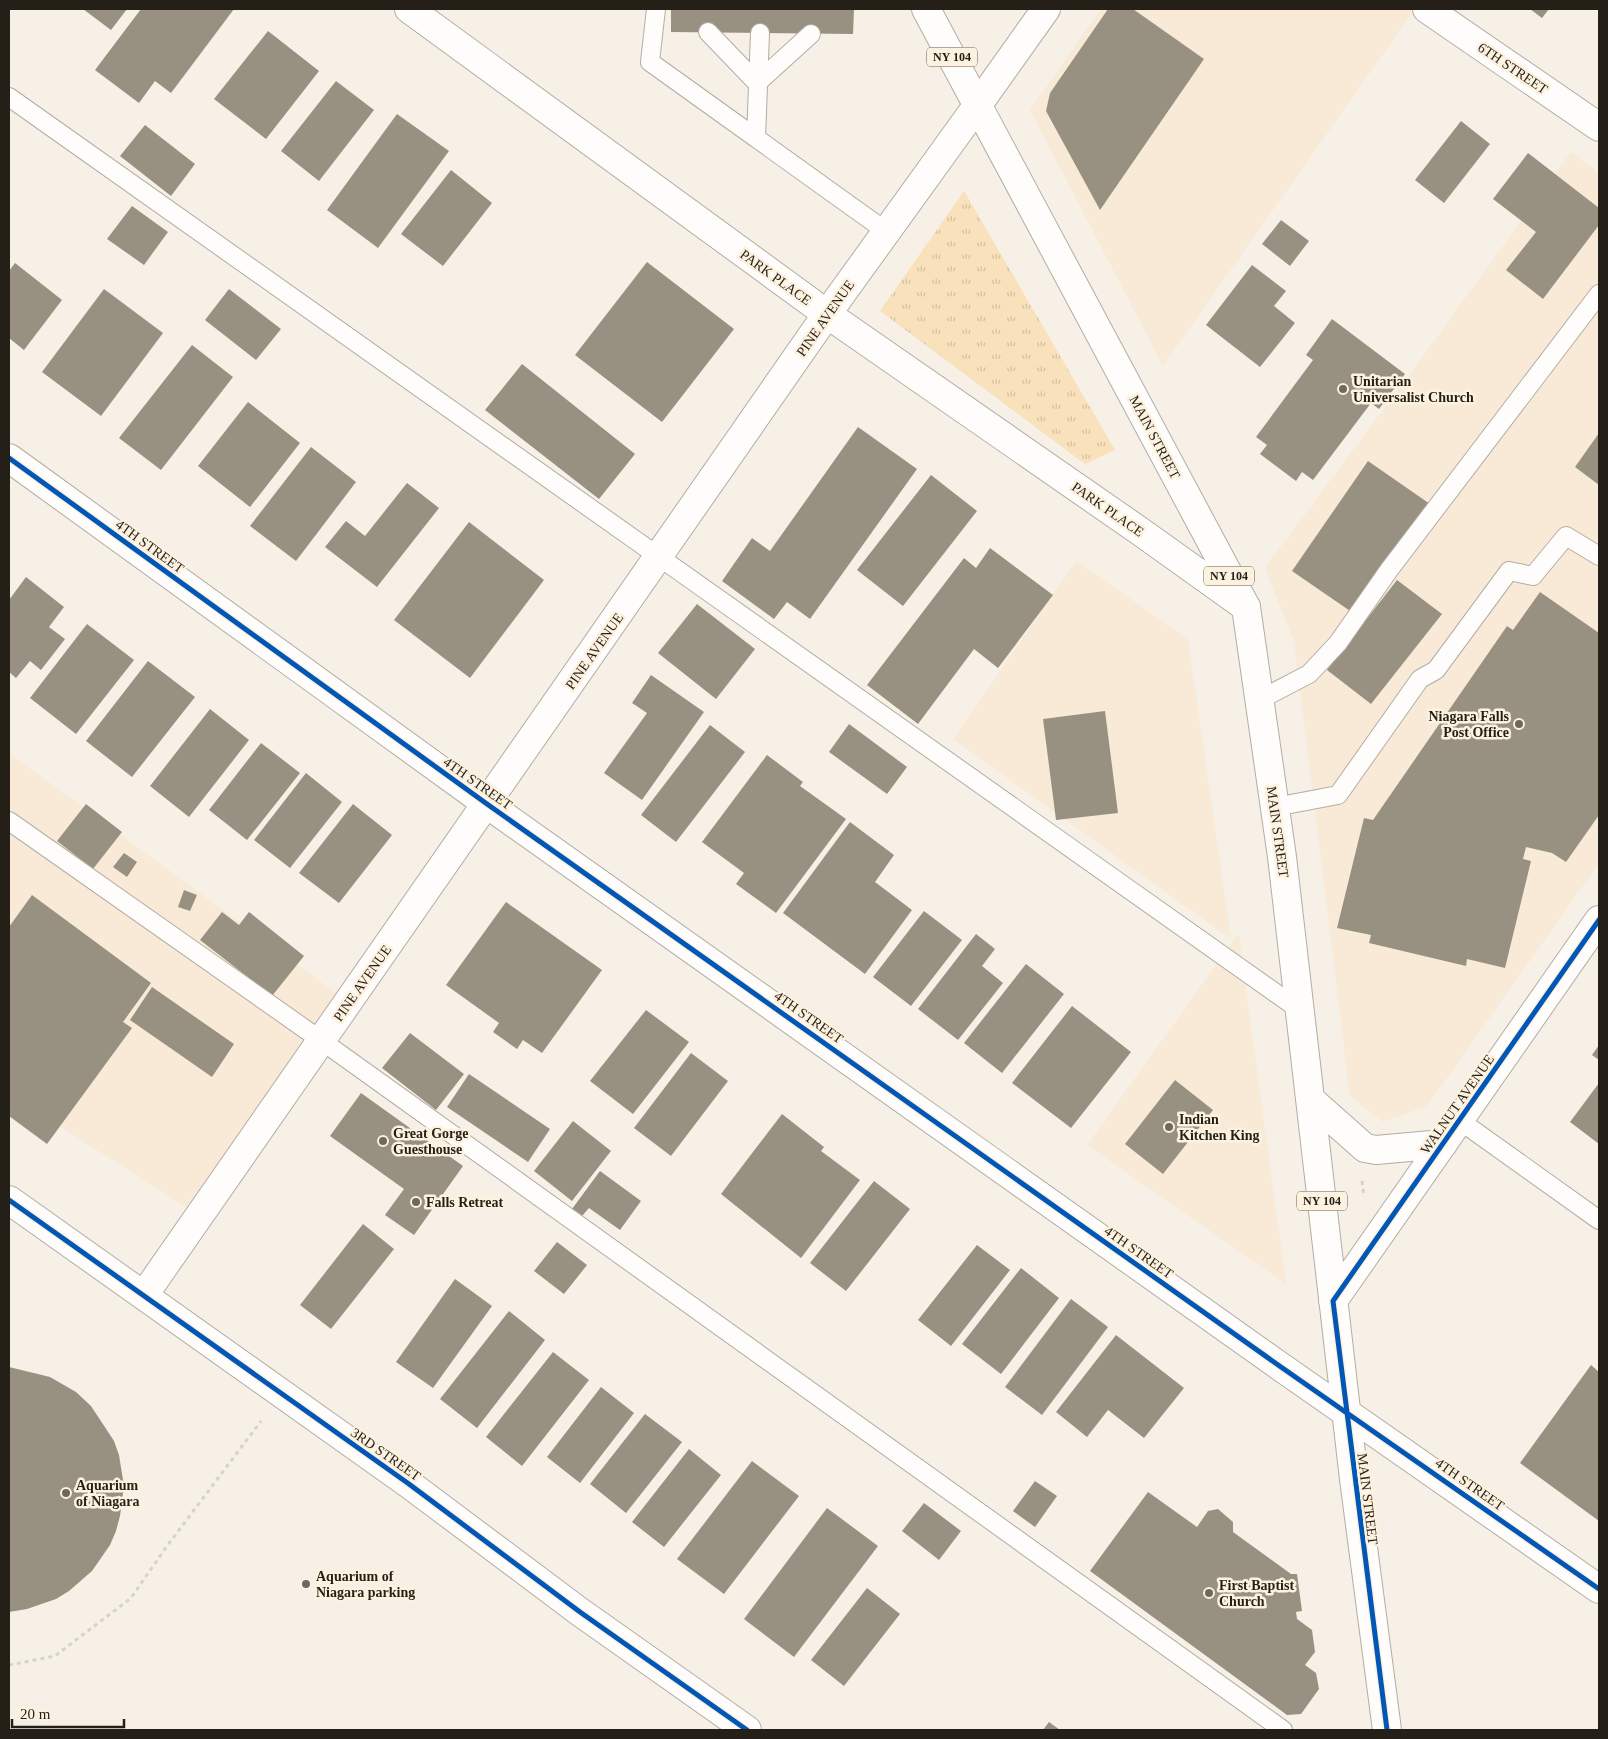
<svg xmlns="http://www.w3.org/2000/svg" width="1608" height="1739" font-family="'Times New Roman',serif">
	<defs>
		<pattern id="park-tufts" width="24" height="20" patternUnits="userSpaceOnUse" patternTransform="scale(1.25)"><rect width="24" height="20" fill="#f8e1bb"/><path d="M3 7l-1-3M5 7V3M7 7l1-3M15 17l-1-3M17 17v-4M19 17l1-3" fill="none" stroke="#d4c1a0"/></pattern>
	</defs>
	<rect width="100%" height="100%" fill="#f6f0e6"/>
	<!-- built -->
	<path fill="#f8ead6" d="M 1101,9 L 1407,9 L 1412,13 L 1163,366 L 1030,110 Z
		M 1571,152 L 1599,173 L 1599,863 L 1427,1106 L 1383,1122 L 1350,1096 L 1294,642 L 1265,568 L 1421,359 Z
		M 1076,561 L 1188,639 L 1231,939 L 953,739 Z
		M 9,753 L 340,996 L 186,1207 L 9,1094 Z
		M 1239,933 L 1246,989 L 1286,1284 L 1087,1145 Z"/>
	<!-- park -->
	<path fill="url(#park-tufts)" d="M 964,191 L 1115,450 L 1085,464 L 880,311 Z"/>
	<!-- building -->
	<path fill="#989182" d="M 83,9 L 127,9 L 111,30 Z
		M 141,9 L 234,9 L 171,93 L 155,81 L 139,103 L 95,70 Z
		M 671,9 L 854,9 L 853,34 L 671,32 Z
		M 1108,9 L 1133,9 L 1204,59 L 1100,210 L 1046,111 L 1050,93 Z
		M 1530,9 L 1549,9 L 1542,18 Z
		M 268,31 L 319,71 L 266,139 L 214,99 Z
		M 336,81 L 374,110 L 319,181 L 281,151 Z
		M 397,114 L 449,151 L 378,248 L 327,210 Z
		M 1461,121 L 1490,144 L 1444,203 L 1415,180 Z
		M 145,125 L 195,164 L 171,196 L 120,156 Z
		M 1528,153 L 1599,208 L 1599,225 L 1543,299 L 1506,270 L 1536,232 L 1493,199 Z
		M 451,170 L 492,203 L 443,266 L 401,234 Z
		M 132,206 L 168,232 L 144,265 L 107,239 Z
		M 1281,220 L 1309,241 L 1290,266 L 1262,244 Z
		M 647,262 L 734,329 L 662,422 L 575,355 Z
		M 15,263 L 62,300 L 24,350 L 9,338 L 9,271 Z
		M 1252,265 L 1286,291 L 1274,306 L 1295,323 L 1260,367 L 1206,325 Z
		M 104,289 L 163,333 L 101,416 L 42,372 Z
		M 229,289 L 281,329 L 256,360 L 205,320 Z
		M 1332,319 L 1405,374 L 1379,409 L 1371,403 L 1313,480 L 1302,472 L 1296,481 L 1260,454 L 1267,445 L 1256,437 L 1313,360 L 1306,355 Z
		M 192,345 L 233,377 L 161,470 L 119,438 Z
		M 522,364 L 635,454 L 599,499 L 485,410 Z
		M 248,402 L 300,443 L 250,507 L 198,466 Z
		M 858,427 L 917,469 L 810,619 L 787,602 L 774,619 L 722,581 L 752,538 L 770,551 Z
		M 1599,433 L 1599,485 L 1575,467 Z
		M 311,447 L 356,482 L 296,561 L 250,526 Z
		M 1368,461 L 1430,504 L 1353,613 L 1292,571 Z
		M 931,475 L 977,511 L 903,606 L 857,570 Z
		M 407,483 L 439,508 L 377,587 L 325,547 L 346,521 L 365,536 Z
		M 469,522 L 544,580 L 470,678 L 394,620 Z
		M 990,548 L 1053,595 L 998,668 L 974,649 L 918,724 L 867,685 L 964,558 L 976,568 Z
		M 26,577 L 64,607 L 49,627 L 65,639 L 41,670 L 30,661 L 16,678 L 9,672 L 9,600 Z
		M 1397,580 L 1442,614 L 1371,704 L 1327,670 Z
		M 1540,592 L 1599,633 L 1599,815 L 1566,862 L 1552,853 L 1526,847 L 1523,859 L 1531,861 L 1505,968 L 1467,959 L 1466,966 L 1369,943 L 1371,935 L 1337,928 L 1364,818 L 1373,820 L 1507,626 L 1513,630 Z
		M 697,604 L 755,649 L 716,699 L 658,653 Z
		M 87,624 L 134,660 L 76,734 L 30,698 Z
		M 148,661 L 195,697 L 132,777 L 86,741 Z
		M 651,675 L 704,712 L 642,800 L 604,773 L 647,713 L 632,703 Z
		M 210,709 L 249,740 L 189,817 L 150,786 Z
		M 1105,711 L 1118,813 L 1056,820 L 1043,719 Z
		M 849,724 L 907,767 L 887,794 L 829,752 Z
		M 710,725 L 745,752 L 676,842 L 641,815 Z
		M 261,743 L 300,773 L 247,840 L 209,810 Z
		M 767,755 L 803,782 L 800,786 L 846,819 L 776,913 L 736,884 L 744,873 L 702,842 Z
		M 306,773 L 342,802 L 290,868 L 254,840 Z
		M 86,804 L 122,832 L 93,869 L 57,841 Z
		M 353,804 L 392,835 L 339,903 L 299,873 Z
		M 850,822 L 894,855 L 875,882 L 912,910 L 865,974 L 783,913 Z
		M 124,853 L 137,862 L 127,877 L 113,867 Z
		M 184,890 L 197,895 L 190,911 L 178,907 Z
		M 32,895 L 151,983 L 123,1022 L 132,1028 L 47,1144 L 9,1116 L 9,927 Z
		M 506,902 L 602,970 L 542,1053 L 523,1040 L 517,1049 L 493,1032 L 499,1023 L 446,985 Z
		M 924,911 L 962,940 L 911,1006 L 873,977 Z
		M 222,912 L 239,925 L 249,912 L 304,956 L 272,996 L 200,940 Z
		M 976,934 L 995,949 L 982,966 L 1003,983 L 958,1040 L 918,1009 Z
		M 1026,964 L 1064,994 L 1002,1073 L 964,1043 Z
		M 152,987 L 234,1044 L 212,1077 L 130,1020 Z
		M 1072,1006 L 1131,1052 L 1071,1128 L 1012,1083 Z
		M 646,1010 L 689,1042 L 633,1114 L 590,1081 Z
		M 410,1033 L 464,1074 L 436,1110 L 382,1068 Z
		M 1599,1045 L 1599,1060 L 1592,1055 Z
		M 691,1053 L 728,1081 L 671,1156 L 634,1128 Z
		M 469,1074 L 550,1129 L 528,1162 L 447,1107 Z
		M 1175,1080 L 1213,1110 L 1163,1174 L 1125,1144 Z
		M 1599,1083 L 1599,1144 L 1570,1122 Z
		M 361,1093 L 463,1166 L 414,1235 L 385,1215 L 404,1189 L 330,1136 Z
		M 782,1114 L 824,1147 L 821,1151 L 860,1180 L 801,1258 L 721,1194 Z
		M 573,1121 L 611,1151 L 572,1201 L 534,1171 Z
		M 600,1171 L 641,1201 L 620,1230 L 589,1208 L 582,1216 L 572,1209 Z
		M 874,1181 L 910,1209 L 846,1291 L 810,1263 Z
		M 363,1224 L 394,1249 L 331,1329 L 300,1305 Z
		M 557,1242 L 587,1265 L 564,1294 L 534,1271 Z
		M 977,1245 L 1010,1270 L 951,1346 L 918,1320 Z
		M 1021,1268 L 1059,1298 L 1001,1374 L 962,1344 Z
		M 455,1279 L 492,1306 L 433,1388 L 396,1362 Z
		M 1071,1299 L 1108,1327 L 1042,1415 L 1005,1387 Z
		M 509,1311 L 545,1340 L 477,1428 L 440,1399 Z
		M 1116,1335 L 1184,1388 L 1144,1438 L 1108,1410 L 1087,1437 L 1056,1412 Z
		M 553,1352 L 589,1380 L 522,1466 L 486,1437 Z
		M 1591,1365 L 1599,1372 L 1599,1521 L 1520,1463 Z
		M 9,1367 L 50,1377 L 76,1392 L 91,1406 L 114,1441 L 119,1455 L 124,1486 L 120,1516 L 116,1531 L 110,1545 L 92,1571 L 69,1591 L 56,1599 L 27,1609 L 9,1612 Z
		M 601,1387 L 634,1413 L 580,1483 L 547,1457 Z
		M 645,1414 L 682,1442 L 626,1513 L 590,1484 Z
		M 689,1449 L 721,1475 L 664,1547 L 632,1522 Z
		M 752,1461 L 799,1496 L 724,1594 L 677,1559 Z
		M 1035,1481 L 1057,1496 L 1035,1527 L 1013,1511 Z
		M 1148,1492 L 1197,1527 L 1208,1511 L 1218,1509 L 1233,1522 L 1233,1532 L 1291,1574 L 1297,1574 L 1302,1611 L 1296,1612 L 1297,1619 L 1312,1630 L 1315,1652 L 1305,1665 L 1316,1673 L 1319,1689 L 1301,1714 L 1287,1715 L 1090,1571 Z
		M 924,1503 L 961,1531 L 939,1560 L 902,1531 Z
		M 827,1508 L 878,1546 L 794,1657 L 744,1619 Z
		M 867,1588 L 900,1614 L 844,1686 L 811,1660 Z
		M 1049,1722 L 1060,1730 L 1043,1730 Z"/>
	<g fill="none" stroke-linecap="round" stroke-linejoin="round">
		<defs>
			<path id="lane" d="M 656,9 L 650,62 L 756,138
				M 708,32 L 757,83 L 811,34
				M 760,33 L 756,138 L 887,232
				M 9,97 L 1301,1011
				M 1259,700 L 1309,674 L 1338,643 L 1389,570 L 1599,294
				M 1275,807 L 1338,795 L 1420,679 L 1436,670 L 1509,571 L 1533,576 L 1566,536 L 1599,556
				M 9,821 L 322,1041 L 1283,1730
				M 1459,1120 L 1599,1220"/>
			<path id="street" d="M 409,9 L 827,314 L 1141,532 L 1246,607
				M 1427,9 L 1599,127
				M 9,458 L 487,804 L 1281,1367 L 1599,1589
				M 144,1295 L 827,314 L 977,106"/>
			<path id="secondary" d="M 977,106 L 1046,9
				M 9,1200 L 409,1484 L 580,1612 L 747,1730"/>
			<path id="primary" d="M 926,9 L 1246,607 L 1282,857 L 1354,1479 L 1387,1730
				M 1312,1101 L 1365,1148 L 1376,1150 L 1443,1144
				M 1333,1301 L 1599,920"/>
		</defs>
		<!-- lane casing -->
		<use href="#lane" stroke="#b2ada5" stroke-width="20"/>
		<!-- street casing -->
		<use href="#street" stroke="#b2ada5" stroke-width="30"/>
		<!-- secondary casing -->
		<use href="#secondary" stroke="#b2ada5" stroke-width="30"/>
		<!-- primary casing -->
		<use href="#primary" stroke="#b2ada5" stroke-width="30"/>
		<!-- path -->
		<path stroke="#d5d3d1" stroke-width="3" stroke-dasharray="4 4" stroke-linecap="butt" d="M 1362,1181 L 1364,1197
			M 9,1665 L 55,1656 L 131,1598 L 167,1546 L 261,1421"/>
		<!-- lane -->
		<use href="#lane" stroke="#fefdfb" stroke-width="18"/>
		<!-- street -->
		<use href="#street" stroke="#fefdfb" stroke-width="28"/>
		<!-- secondary -->
		<use href="#secondary" stroke="#fefdfb" stroke-width="28"/>
		<!-- primary -->
		<use href="#primary" stroke="#fefdfb" stroke-width="28"/>
		<defs>
			<path id="cycleway" d="M 9,458 L 487,804 L 1281,1367 L 1599,1589
				M 9,1200 L 409,1484 L 580,1612 L 747,1730
				M 1387,1730 L 1333,1301 L 1599,920"/>
		</defs>
		<!-- cycleway casing -->
		<use href="#cycleway" stroke="#fdf1df" stroke-width="8"/>
		<!-- cycleway -->
		<use href="#cycleway" stroke="#0057b8" stroke-width="5"/>
	</g>
	<!-- markers -->
	<g fill="#6e685f" stroke="#fdf1df" stroke-width="2">
		<circle cx="1343" cy="389" r="5"/>
		<circle cx="1519" cy="724" r="5"/>
		<circle cx="1169" cy="1127" r="5"/>
		<circle cx="383" cy="1141" r="5"/>
		<circle cx="416" cy="1202" r="5"/>
		<circle cx="66" cy="1493" r="5"/>
		<circle cx="306" cy="1584" r="5"/>
		<circle cx="1209" cy="1593" r="5"/>
	</g>
	<g text-anchor="middle" stroke-width="5" stroke-linejoin="round" paint-order="stroke">
		<!-- shield labels -->
		<g fill="#fdf1df" stroke="#655e53" stroke-width="1">
			<rect x="927" y="47.5" width="50" height="19" rx="4"/>
			<rect x="1204" y="566.5" width="50" height="19" rx="4"/>
			<rect x="1297" y="1191.5" width="50" height="19" rx="4"/>
		</g>
		<g font-size="12" font-weight="bold" fill="#241f17">
			<text x="952" y="61">NY 104</text>
			<text x="1229" y="580">NY 104</text>
			<text x="1322" y="1205">NY 104</text>
		</g>
		<!-- street labels -->
		<g font-size="14" fill="#241f17" stroke="#fdf1df">
			<text transform="translate(1513 68) rotate(34)" y="5">6TH STREET</text>
			<text transform="translate(776 277) rotate(36)" y="5">PARK PLACE</text>
			<text transform="translate(825 318) rotate(-55)" y="5">PINE AVENUE</text>
			<text transform="translate(1155 437) rotate(62)" y="5">MAIN STREET</text>
			<text transform="translate(1108 509) rotate(35)" y="5">PARK PLACE</text>
			<text transform="translate(150 546) rotate(36)" y="5">4TH STREET</text>
			<text transform="translate(594 651) rotate(-55)" y="5">PINE AVENUE</text>
			<text transform="translate(478 783) rotate(35)" y="5">4TH STREET</text>
			<text transform="translate(1278 832) rotate(82)" y="5">MAIN STREET</text>
			<text transform="translate(362 983) rotate(-55)" y="5">PINE AVENUE</text>
			<text transform="translate(809 1017) rotate(35)" y="5">4TH STREET</text>
			<text transform="translate(1457 1104) rotate(-55)" y="5">WALNUT AVENUE</text>
			<text transform="translate(1139 1252) rotate(35)" y="5">4TH STREET</text>
			<text transform="translate(386 1454) rotate(35)" y="5">3RD STREET</text>
			<text transform="translate(1470 1484) rotate(35)" y="5">4TH STREET</text>
			<text transform="translate(1368 1499) rotate(83)" y="5">MAIN STREET</text>
		</g>
		<!-- poi labels -->
		<g font-size="14" font-weight="bold" fill="#241f17" stroke="#fdf1df" text-anchor="start">
			<text x="1353" y="386">Unitarian<tspan x="1353" dy="16">Universalist Church</tspan></text>
			<text x="1509" y="721" text-anchor="end">Niagara Falls<tspan x="1509" dy="16">Post Office</tspan></text>
			<text x="1179" y="1124">Indian<tspan x="1179" dy="16">Kitchen King</tspan></text>
			<text x="393" y="1138">Great Gorge<tspan x="393" dy="16">Guesthouse</tspan></text>
			<text x="426" y="1207">Falls Retreat</text>
			<text x="76" y="1490">Aquarium<tspan x="76" dy="16">of Niagara</tspan></text>
			<text x="316" y="1581">Aquarium of<tspan x="316" dy="16">Niagara parking</tspan></text>
			<text x="1219" y="1590">First Baptist<tspan x="1219" dy="16">Church</tspan></text>
		</g>
	</g>
	<!-- border -->
	<rect width="1608" height="1739" fill="none" stroke="#241f17" stroke-width="20"/>
	<!-- scale -->
	<path d="M12 1719v8h112v-8" fill="none" stroke="#241f17" stroke-width="2.5"/>
	<text x="20" y="1719" font-size="15" fill="#241f17" stroke="#fdf1df" stroke-width="4" paint-order="stroke">20 m</text>
</svg>
